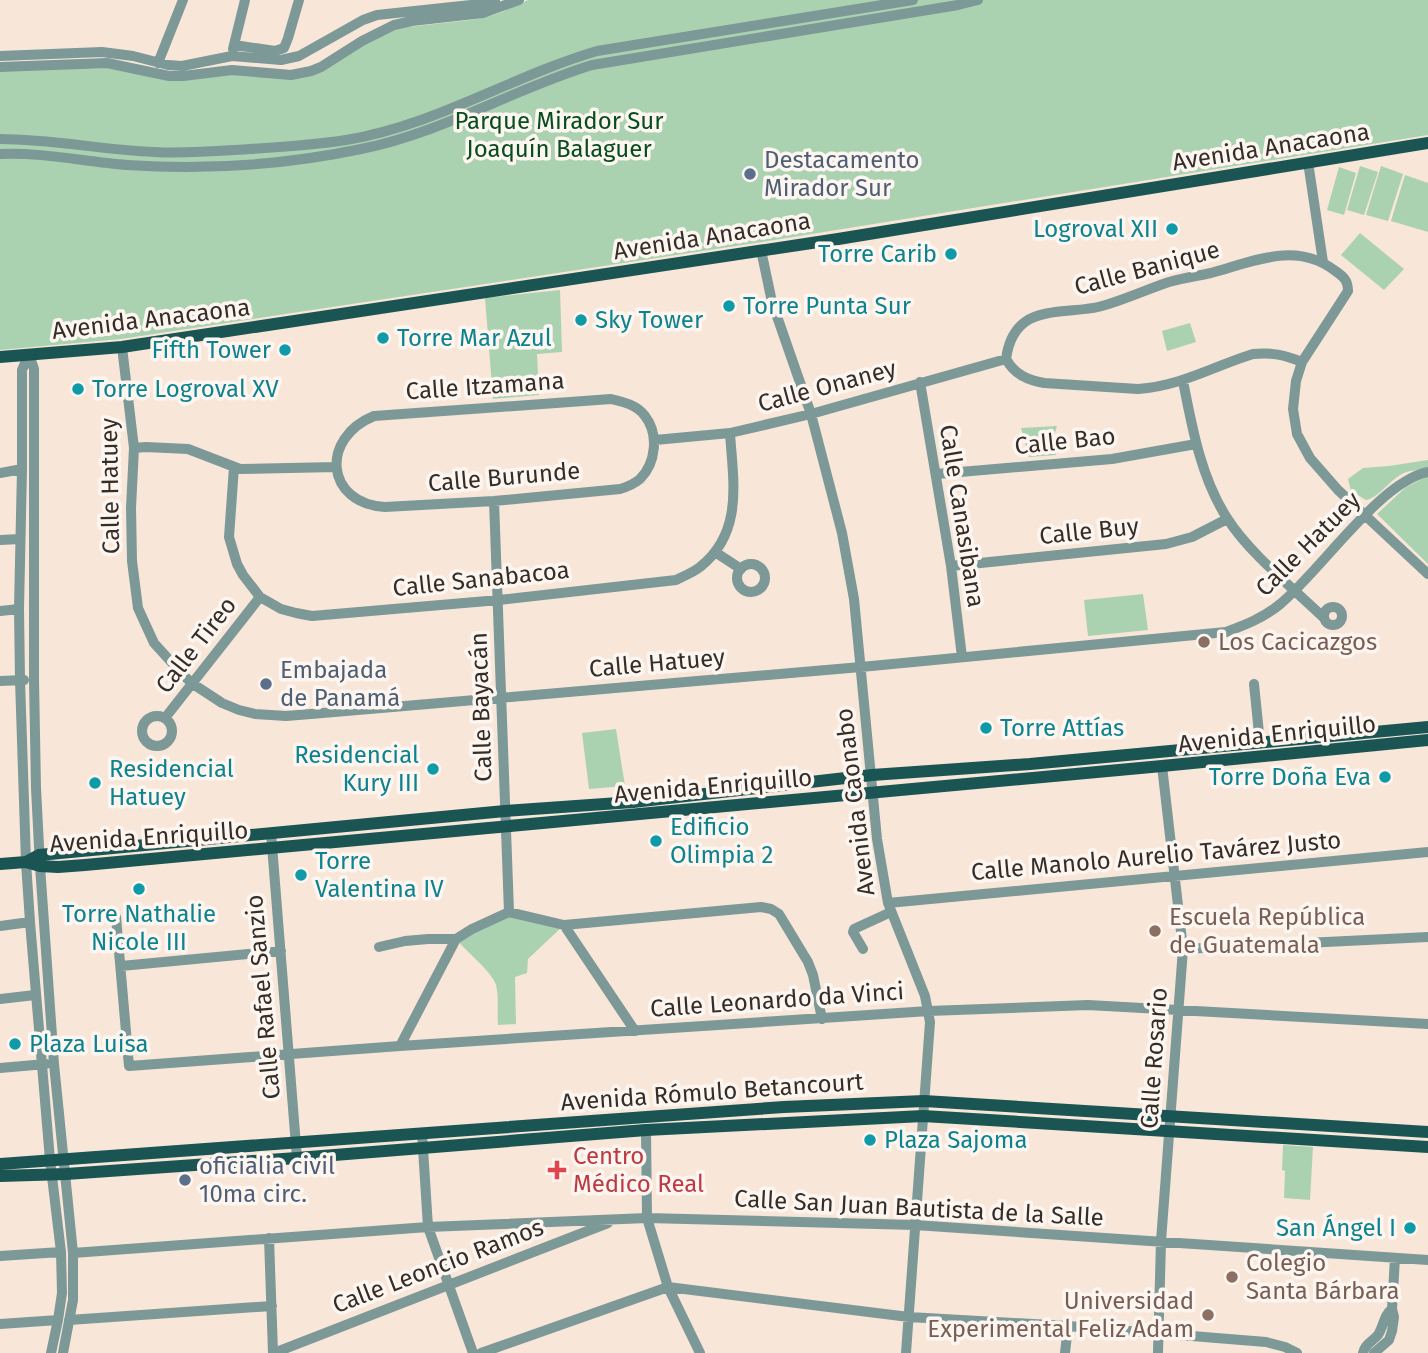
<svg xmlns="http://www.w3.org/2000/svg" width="1428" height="1353" font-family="'Fira Sans',sans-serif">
	<rect width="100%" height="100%" fill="#f8e6d9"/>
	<!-- green -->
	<path fill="#abd2b0" d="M 528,0 L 1428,0 L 1428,135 L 762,242 L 121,339 L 0,350 L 0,70 L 104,64 L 168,81 L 179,81 L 221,74 L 294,78 L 399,28 L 470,20 L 487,17 L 502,12 Z
		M 1360,166 L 1378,172 L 1364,215 L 1347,210 Z
		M 1381,166 L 1403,174 L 1388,221 L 1366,215 Z
		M 1339,167 L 1356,173 L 1344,215 L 1327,210 Z
		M 1405,175 L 1428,183 L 1428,232 L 1391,221 Z
		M 1360,233 L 1404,269 L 1384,290 L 1341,255 Z
		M 560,290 L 562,352 L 537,354 L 539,395 L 493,399 L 485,298 Z
		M 1190,323 L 1196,342 L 1167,351 L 1162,331 Z
		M 1057,426 L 1054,436 L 1056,455 L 1029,457 L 1021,428 Z
		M 1428,460 L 1428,468 C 1421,470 1411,470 1404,473 C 1390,479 1379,498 1366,500 L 1351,491 L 1348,479 L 1363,468 L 1389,466 Z
		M 1428,476 L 1428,564 L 1377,514 L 1406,487 Z
		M 1143,594 L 1148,630 L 1088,636 L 1084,600 Z
		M 616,729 L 625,786 L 589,789 L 582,733 Z
		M 509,912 L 564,925 L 528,959 L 527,973 L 515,977 L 516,1024 L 498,1025 C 497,1012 499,997 496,985 C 493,973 465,950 456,939 Z
		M 1283,1145 L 1313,1147 L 1310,1200 L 1284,1198 L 1285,1171 L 1282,1170 Z"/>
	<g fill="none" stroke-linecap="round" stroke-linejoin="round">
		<!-- minor -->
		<path stroke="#7c9897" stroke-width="10" d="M 234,45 L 275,51 L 284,48 L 288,38 L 299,0
			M 233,49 L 245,0
			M 0,56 L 102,52 L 133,56 L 168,65 L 182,66 L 232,56 L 281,60 L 299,56 L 363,20 L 377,15 L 480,4 L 495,0
			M 158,63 L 183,0
			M 0,67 L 107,63 L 169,76 L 183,76 L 232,70 L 291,75 L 311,71 L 321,67 L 362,41 L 394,25 L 412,21 L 483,13 L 519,0
			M 0,139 C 52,139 102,150 154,152 C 186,154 218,151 250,149 C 282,147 314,145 346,140 C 434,126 512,76 597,51 L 913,0
			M 0,154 C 43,152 85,162 127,165 C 205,170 285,165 361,149 C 442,133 513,89 592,65 L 958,5 L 978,0
			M 1308,162 L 1323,262
			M 761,250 L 772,302 L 811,414 L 842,533 L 854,599 L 877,839 L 888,903 L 925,996 L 930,1022 L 906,1353
			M 122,347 L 134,448 L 131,508 L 132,561 L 138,608 L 154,643 L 183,675 L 193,684 L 222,703 L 239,710 L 255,714 L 286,716 L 311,714 L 861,667 L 1226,632 C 1245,625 1263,618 1279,605 C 1320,572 1379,482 1428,472
			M 29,354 L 22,370 L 22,469 L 19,609 L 20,680 L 26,862 L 30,922 L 50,1160 L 61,1252 L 62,1293 L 58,1320 L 51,1353
			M 29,354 L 34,369 L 34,680 L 36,788 L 40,866 L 54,1064 L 73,1253 L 73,1300 L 63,1353
			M 1006,359 C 1008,344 1013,331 1025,322 C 1042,309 1077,312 1098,307 C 1122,301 1145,290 1169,282 C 1183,278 1197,276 1211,273 C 1252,262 1295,241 1334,270 C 1343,276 1348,280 1348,291 L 1302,362 L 1296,381 L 1293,409 L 1297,434 L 1310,458 L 1338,490 L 1428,574
			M 1006,359 C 1015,375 1028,380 1044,383 L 1138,389 C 1181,386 1214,366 1253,354 C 1271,352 1285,355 1302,362
			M 1183,381 C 1192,427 1201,478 1227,518 C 1249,553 1293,588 1324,618
			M 920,382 L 951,566 L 962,657
			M 114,389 L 128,389
			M 611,399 C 624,402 637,405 645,416 C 659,434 656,463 640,479 C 634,484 627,487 620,489 L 494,501 L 385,507 C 325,503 320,438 374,416 Z
			M 655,440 L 730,433 L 811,414 L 1006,359
			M 134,448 L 146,447 L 188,449 L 240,469 L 336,467
			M 234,467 L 229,537 L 237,564 L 243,575 L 260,597 L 281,609 L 296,613 L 312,616 L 499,600 L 676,580 C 684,576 694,572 700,567 C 744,532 733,481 730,433
			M 0,473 L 22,469
			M 937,474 L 1112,459 L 1196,444
			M 494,501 L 509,912
			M 0,540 L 20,539
			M 715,552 L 741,569
			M737 578a14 14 0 1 1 28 0a14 14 0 1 1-28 0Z
			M 951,566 L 1166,544 L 1192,537 L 1227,519
			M1324 616a9 9 0 1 1 18 0a9 9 0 1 1-18 0Z
			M 0,611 L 19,609
			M 0,681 L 24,680
			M 1254,684 L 1260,743
			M142 731a15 15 0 1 1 30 0a15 15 0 1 1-30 0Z
			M 165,718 L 260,597
			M 271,833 L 297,1158
			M 888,903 L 1428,852
			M 116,917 L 129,1066 L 400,1046 L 929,1011 L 1088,1005 L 1428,1024
			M 564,925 L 635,1031
			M 0,926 L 30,922
			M 379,947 L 405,941 L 428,939 L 456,939 L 472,929 L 509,912 L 564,925 L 761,907 L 771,909 L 779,914 L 808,962 L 813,975 L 822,1019
			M 863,949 L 853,932 L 854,929 L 891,912
			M 1183,949 L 1428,937
			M 121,966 L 281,951
			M 0,999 L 35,995
			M 400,1046 L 456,939
			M 0,1068 L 46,1064
			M 646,1130 L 647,1218 L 668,1287 L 700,1353
			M 422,1133 L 428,1227 L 473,1353
			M 269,1238 L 273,1353
			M 73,1253 L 428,1227 L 647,1218 L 915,1225 L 1428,1260
			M 0,1256 L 61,1252
			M 69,1320 L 272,1306
			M 0,1324 L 58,1320
			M 274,1353 L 608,1223
			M 481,1353 L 668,1287 L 909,1317 L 1068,1326 L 1266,1342 L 1285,1347 L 1297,1353
			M 1065,1353 L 1068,1326
			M 1158,1353 L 1161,1241 L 1183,949 L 1162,766
			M 1363,1353 C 1365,1344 1372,1342 1378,1335 C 1384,1326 1383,1316 1392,1309
			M 1374,1353 L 1389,1340 L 1392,1331 L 1394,1317 L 1392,1309 L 1395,1258"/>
		<!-- major -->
		<path stroke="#1a5554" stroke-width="12" d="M 0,357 L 122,347 L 838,239 L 1428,143
			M 26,862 L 39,855 L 505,811 L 633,802 L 872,775 L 1030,764 L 1428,727
			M 0,864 L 26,862 L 40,866 L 58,867 L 85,865 L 1162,766 L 1428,740
			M 0,1164 L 784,1107 L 924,1101 L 1428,1132
			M 0,1176 L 66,1174 L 297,1158 L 646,1130 L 923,1116 L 1428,1147"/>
	</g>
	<!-- markers -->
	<g fill="#5c6f8a" stroke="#fdf6f0" stroke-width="2.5">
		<circle cx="750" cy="174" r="7"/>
		<circle cx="266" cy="684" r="7"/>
		<circle cx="185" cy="1180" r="7"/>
	</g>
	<g fill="#0f9aa8" stroke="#fdf6f0" stroke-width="2.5">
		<circle cx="1172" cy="229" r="7"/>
		<circle cx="951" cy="254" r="7"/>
		<circle cx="729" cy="306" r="7"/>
		<circle cx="581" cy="320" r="7"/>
		<circle cx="383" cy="338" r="7"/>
		<circle cx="285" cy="350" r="7"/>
		<circle cx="78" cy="389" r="7"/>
		<circle cx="986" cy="728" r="7"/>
		<circle cx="433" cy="769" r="7"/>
		<circle cx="1385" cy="777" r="7"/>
		<circle cx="95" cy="783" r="7"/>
		<circle cx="656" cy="841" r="7"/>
		<circle cx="301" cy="875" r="7"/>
		<circle cx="139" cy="889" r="7"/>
		<circle cx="15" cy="1044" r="7"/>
		<circle cx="870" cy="1140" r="7"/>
		<circle cx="1410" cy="1228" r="7"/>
	</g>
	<g fill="#8d6e63" stroke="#fdf6f0" stroke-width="2.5">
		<circle cx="1204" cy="642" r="7"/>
		<circle cx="1155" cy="931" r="7"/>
		<circle cx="1232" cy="1277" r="7"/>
		<circle cx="1208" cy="1315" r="7"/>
	</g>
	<path fill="#e0444e" stroke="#fdf6f0" stroke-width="2.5" d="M553.5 1159.5h7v7h7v7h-7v7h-7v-7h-7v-7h7z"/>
	<g text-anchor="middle" stroke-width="7" stroke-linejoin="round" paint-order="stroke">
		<!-- park labels -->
		<g font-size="24" fill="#074d1e" stroke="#fdf6f0">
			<text x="559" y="129">Parque Mirador Sur<tspan x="559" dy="28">Joaquín Balaguer</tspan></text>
		</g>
		<!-- street labels -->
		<g font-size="24" fill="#342d28" stroke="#fdf6f0">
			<text transform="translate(1271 147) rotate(-9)" y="8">Avenida Anacaona</text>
			<text transform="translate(712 236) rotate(-9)" y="8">Avenida Anacaona</text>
			<text transform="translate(1147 268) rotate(-15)" y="8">Calle Banique</text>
			<text transform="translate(151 319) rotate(-7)" y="8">Avenida Anacaona</text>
			<text transform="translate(485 386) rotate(-4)" y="8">Calle Itzamana</text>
			<text transform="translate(827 386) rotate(-15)" y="8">Calle Onaney</text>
			<text transform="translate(1065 441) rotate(-6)" y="8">Calle Bao</text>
			<text transform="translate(504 477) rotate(-5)" y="8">Calle Burunde</text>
			<text transform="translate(110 486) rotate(-91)" y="8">Calle Hatuey</text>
			<text transform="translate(962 516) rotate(81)" y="8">Calle Canasibana</text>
			<text transform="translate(1089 531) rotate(-6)" y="8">Calle Buy</text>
			<text transform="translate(1308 544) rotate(-45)" y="8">Calle Hatuey</text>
			<text transform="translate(481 579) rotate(-6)" y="8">Calle Sanabacoa</text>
			<text transform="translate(196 645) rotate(-52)" y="8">Calle Tireo</text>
			<text transform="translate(657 663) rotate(-5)" y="8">Calle Hatuey</text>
			<text transform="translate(481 707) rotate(-92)" y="8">Calle Bayacán</text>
			<text transform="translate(1277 734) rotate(-6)" y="8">Avenida Enriquillo</text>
			<text transform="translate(713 786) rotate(-5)" y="8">Avenida Enriquillo</text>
			<text transform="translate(855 802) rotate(-97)" y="8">Avenida Caonabo</text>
			<text transform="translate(149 837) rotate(-4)" y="8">Avenida Enriquillo</text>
			<text transform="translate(1156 856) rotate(-5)" y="8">Calle Manolo Aurelio Tavárez Justo</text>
			<text transform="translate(263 997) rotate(-95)" y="8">Calle Rafael Sanzio</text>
			<text transform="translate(777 1000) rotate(-4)" y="8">Calle Leonardo da Vinci</text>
			<text transform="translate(1154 1058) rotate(-86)" y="8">Calle Rosario</text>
			<text transform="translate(712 1092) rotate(-4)" y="8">Avenida Rómulo Betancourt</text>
			<text transform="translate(919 1208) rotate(3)" y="8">Calle San Juan Bautista de la Salle</text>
			<text transform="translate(438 1266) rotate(-21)" y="8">Calle Leoncio Ramos</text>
		</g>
		<!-- service labels -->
		<g font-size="24" fill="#4e5e75" stroke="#fdf6f0" text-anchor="start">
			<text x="764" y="168">Destacamento<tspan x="764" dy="28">Mirador Sur</tspan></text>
			<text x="280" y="678">Embajada<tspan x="280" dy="28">de Panamá</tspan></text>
			<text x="199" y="1174">oficialia civil<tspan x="199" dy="28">10ma circ.</tspan></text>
		</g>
		<!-- culture labels -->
		<g font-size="24" fill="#0d838f" stroke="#fdf6f0" text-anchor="start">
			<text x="1158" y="237" text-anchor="end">Logroval XII</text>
			<text x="937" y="262" text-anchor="end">Torre Carib</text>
			<text x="743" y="314">Torre Punta Sur</text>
			<text x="595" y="328">Sky Tower</text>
			<text x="397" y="346">Torre Mar Azul</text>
			<text x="271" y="358" text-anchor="end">Fifth Tower</text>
			<text x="92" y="397">Torre Logroval XV</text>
			<text x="1000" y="736">Torre Attías</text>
			<text x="419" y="763" text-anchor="end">Residencial<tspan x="419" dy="28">Kury III</tspan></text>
			<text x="109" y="777">Residencial<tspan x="109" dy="28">Hatuey</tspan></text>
			<text x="1371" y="785" text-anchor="end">Torre Doña Eva</text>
			<text x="670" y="835">Edificio<tspan x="670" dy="28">Olimpia 2</tspan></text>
			<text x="315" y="869">Torre<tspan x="315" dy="28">Valentina IV</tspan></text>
			<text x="139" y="922" text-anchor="middle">Torre Nathalie<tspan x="139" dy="28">Nicole III</tspan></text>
			<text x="29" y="1052">Plaza Luisa</text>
			<text x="884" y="1148">Plaza Sajoma</text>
			<text x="1396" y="1236" text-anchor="end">San Ángel I</text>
		</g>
		<!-- education labels -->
		<g font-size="24" fill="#785e54" stroke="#fdf6f0" text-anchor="start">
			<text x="1218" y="650">Los Cacicazgos</text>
			<text x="1169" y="925">Escuela República<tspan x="1169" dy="28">de Guatemala</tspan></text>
			<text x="1246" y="1271">Colegio<tspan x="1246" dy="28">Santa Bárbara</tspan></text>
			<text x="1194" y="1309" text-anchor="end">Universidad<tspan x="1194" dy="28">Experimental Feliz Adam</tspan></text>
		</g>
		<!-- health labels -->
		<g font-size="24" fill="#be3a42" stroke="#fdf6f0" text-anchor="start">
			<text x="573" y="1164">Centro<tspan x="573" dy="28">Médico Real</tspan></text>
		</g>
	</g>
</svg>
